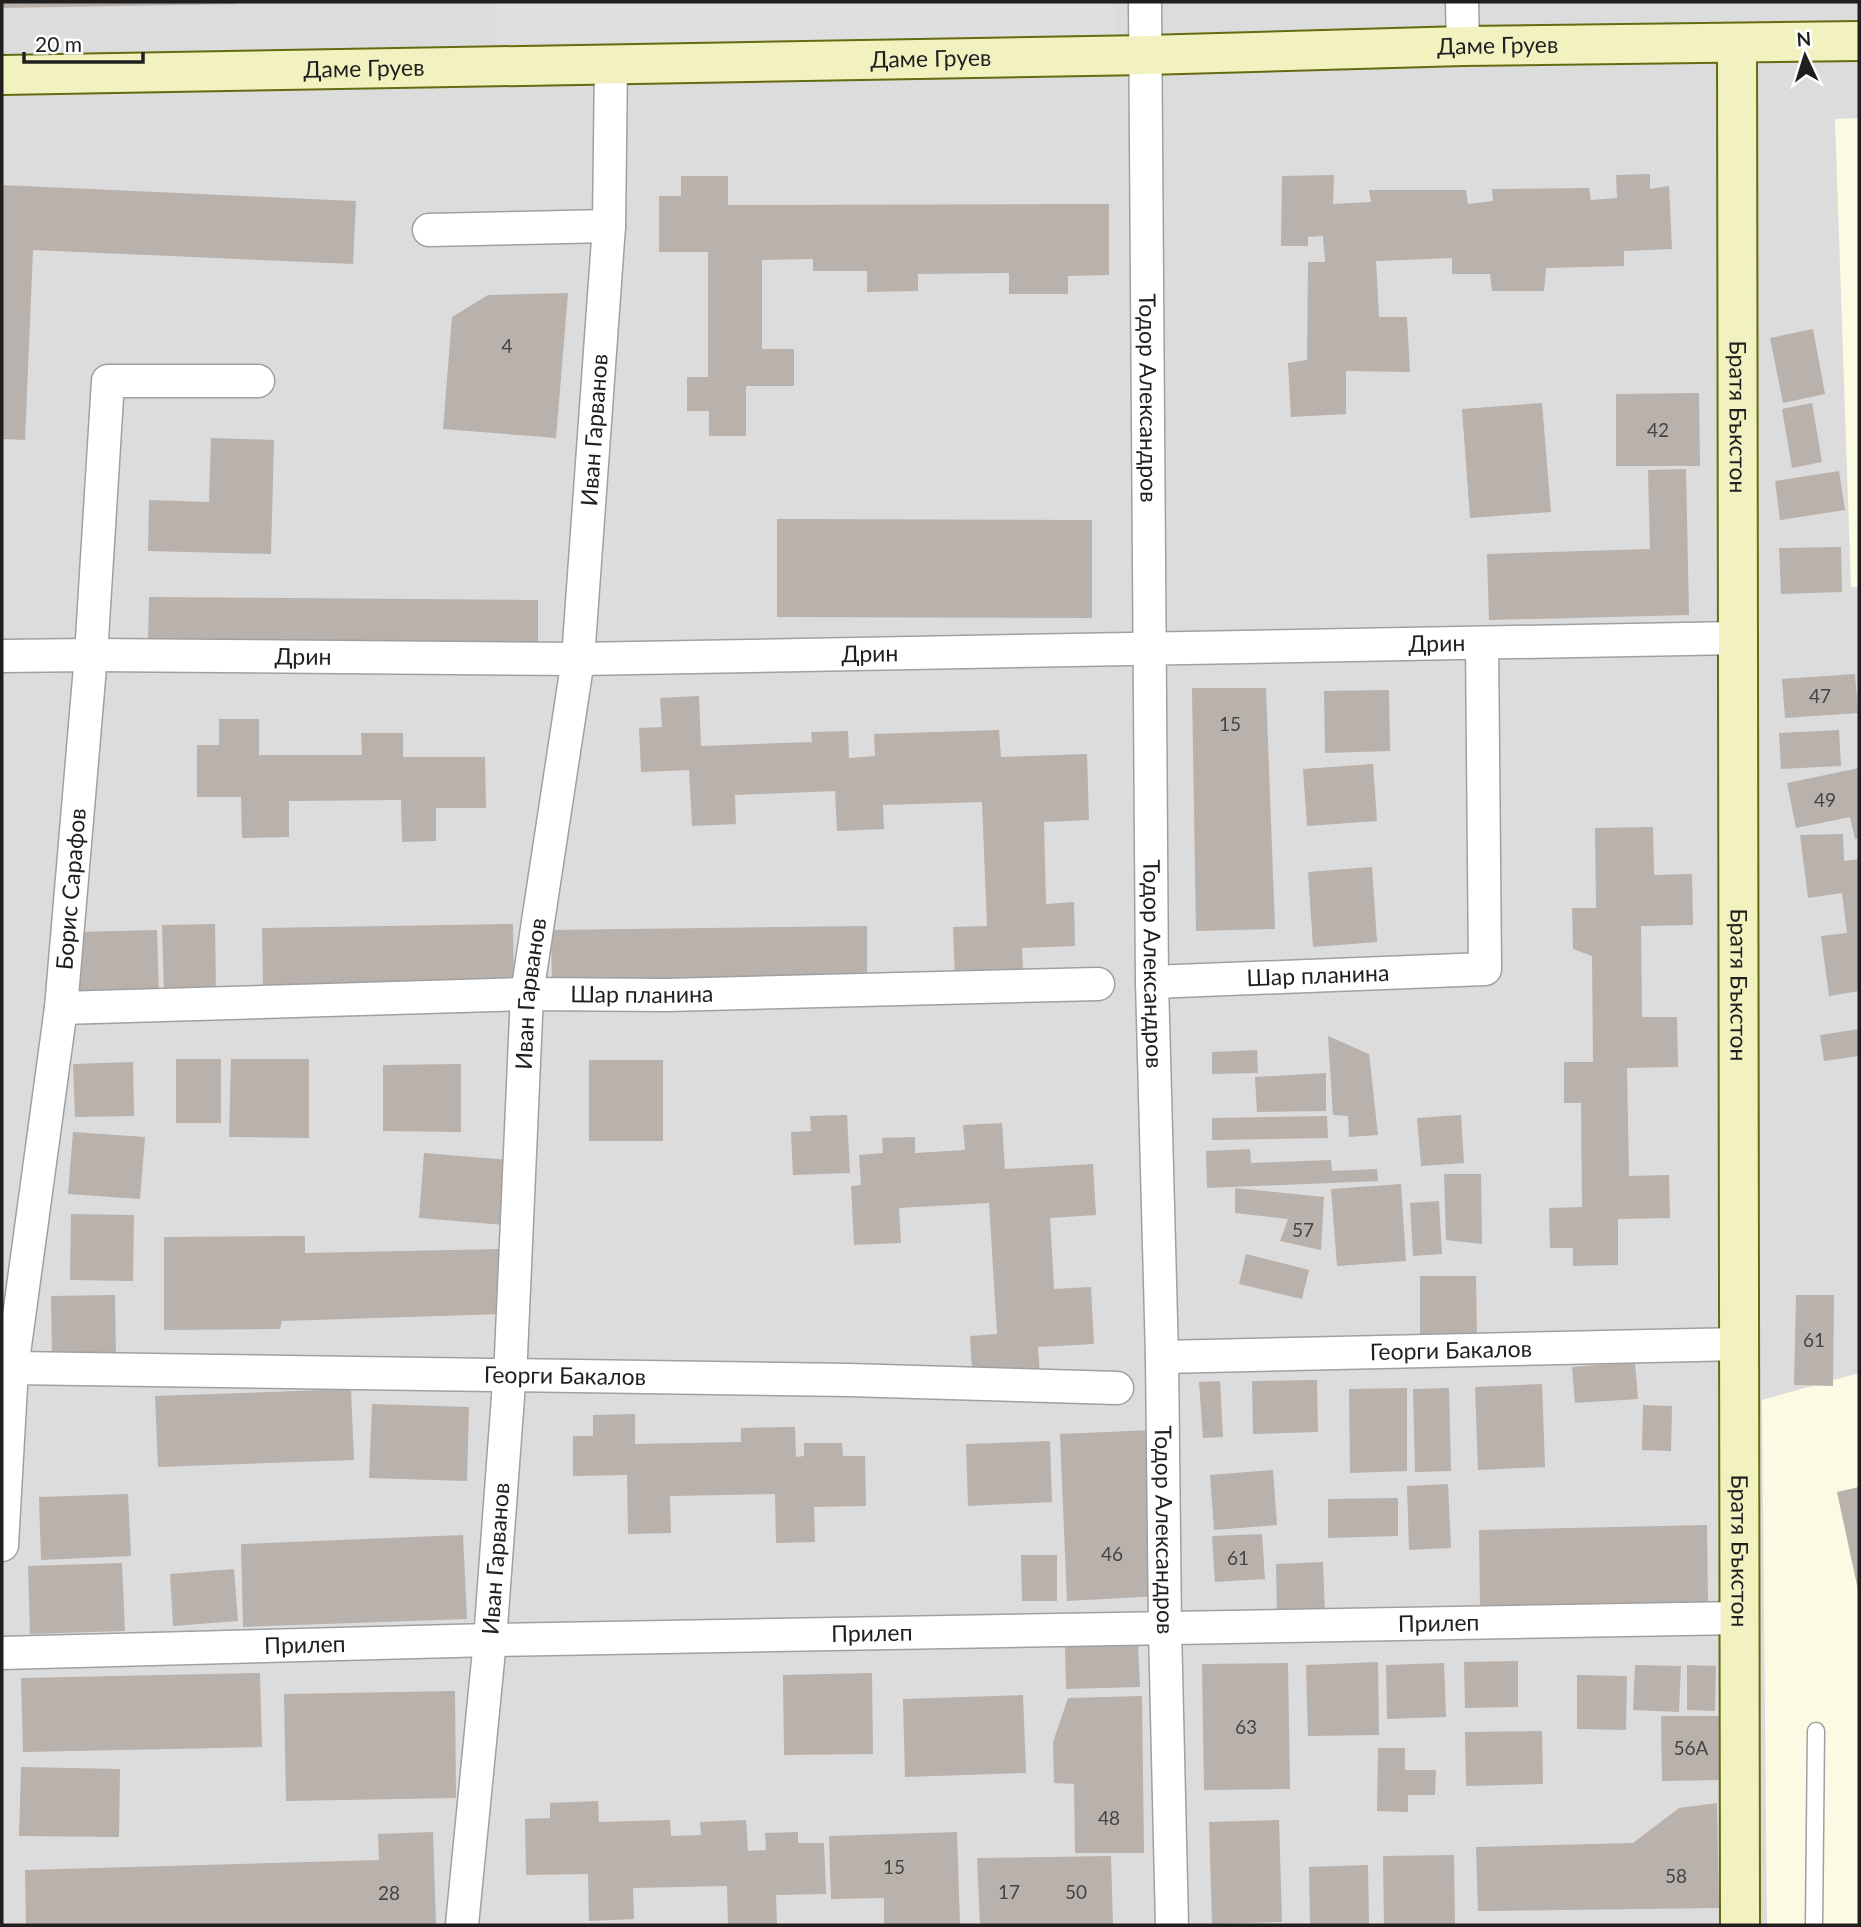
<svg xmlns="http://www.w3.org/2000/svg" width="1861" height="1927" font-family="Lato,sans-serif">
	<rect width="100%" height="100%" fill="#efece6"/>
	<!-- residential -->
	<path fill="#dddcdc" d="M 2,2 L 1859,2 L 1859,1925 L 2,1925 Z"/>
	<!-- education -->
	<path fill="#fbfbe3" d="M 1859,118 L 1859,587 L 1851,587 L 1835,119 Z
		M 1859,1373 L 1859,1925 L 1767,1925 L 1762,1400 Z"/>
	<!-- parking -->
	<path fill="#dfdfdf" d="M 495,2 L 1114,2 L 1114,41 L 495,43 Z"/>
	<!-- building -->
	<path fill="#b8b1ac" d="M 2,2 L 236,2 L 236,4 L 2,8 Z
		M 1650,174 L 1650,189 L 1669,186 L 1672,249 L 1624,251 L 1624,266 L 1546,268 L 1544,291 L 1492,291 L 1490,274 L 1452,274 L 1452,258 L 1376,261 L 1379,317 L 1407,317 L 1410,372 L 1346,371 L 1346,414 L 1291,417 L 1288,363 L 1307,360 L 1308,262 L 1325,262 L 1323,236 L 1308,237 L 1308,246 L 1281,246 L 1282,176 L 1334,175 L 1333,204 L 1371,202 L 1369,190 L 1466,190 L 1468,204 L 1493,201 L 1492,189 L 1589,188 L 1591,200 L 1617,198 L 1616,175 Z
		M 681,176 L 728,176 L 728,205 L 1109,204 L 1109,275 L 1068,276 L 1068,294 L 1009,294 L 1009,273 L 918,274 L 918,291 L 867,292 L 867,271 L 813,271 L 813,259 L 762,260 L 762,349 L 794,349 L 794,386 L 746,386 L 746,436 L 709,436 L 709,411 L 687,411 L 687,377 L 708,377 L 708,252 L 659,252 L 659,196 L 681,196 Z
		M 2,185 L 356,201 L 353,264 L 33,250 L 25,440 L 2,439 Z
		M 568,293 L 556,438 L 443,429 L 452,317 L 488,295 Z
		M 1813,329 L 1825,394 L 1783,403 L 1770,338 Z
		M 1699,393 L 1700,466 L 1616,466 L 1616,394 Z
		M 1542,403 L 1551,512 L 1470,518 L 1462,409 Z
		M 1812,403 L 1822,462 L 1792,468 L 1782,409 Z
		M 211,438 L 274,440 L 271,554 L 148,551 L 149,500 L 209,502 Z
		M 1686,469 L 1689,615 L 1489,620 L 1487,554 L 1650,549 L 1648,470 Z
		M 1839,471 L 1845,510 L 1780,520 L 1775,481 Z
		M 777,519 L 1092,520 L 1092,618 L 777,617 Z
		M 1841,547 L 1842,592 L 1781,594 L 1779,548 Z
		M 149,597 L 538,600 L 538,643 L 148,640 Z
		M 1855,674 L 1858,713 L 1785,718 L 1782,679 Z
		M 1192,688 L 1266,688 L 1275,929 L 1196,931 Z
		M 1389,690 L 1390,751 L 1325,753 L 1324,691 Z
		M 699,696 L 701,746 L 812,742 L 811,732 L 848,731 L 849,758 L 875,756 L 874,734 L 999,730 L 1001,757 L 1087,754 L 1089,820 L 1044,822 L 1046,904 L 1074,902 L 1075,946 L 1022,948 L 1024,993 L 955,977 L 953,927 L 987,926 L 982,802 L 883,805 L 884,829 L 837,831 L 835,791 L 735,795 L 736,824 L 692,826 L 689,770 L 641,772 L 639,728 L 662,727 L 660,698 Z
		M 219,719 L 259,719 L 259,755 L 362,755 L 361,733 L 403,733 L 403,757 L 485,757 L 486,808 L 436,808 L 436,841 L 402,842 L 401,800 L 289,801 L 289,837 L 242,838 L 241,797 L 197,797 L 197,745 L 219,745 Z
		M 1839,730 L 1841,766 L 1781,769 L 1779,733 Z
		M 1373,764 L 1377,821 L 1307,826 L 1303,769 Z
		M 1859,768 L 1859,838 L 1855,839 L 1850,817 L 1796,828 L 1787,783 Z
		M 1653,827 L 1654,875 L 1692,874 L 1693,925 L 1641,926 L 1642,1017 L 1677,1017 L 1678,1067 L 1627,1068 L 1629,1176 L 1669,1175 L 1670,1218 L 1618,1219 L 1618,1265 L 1573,1266 L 1573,1248 L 1550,1248 L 1549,1208 L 1582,1207 L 1581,1103 L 1564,1103 L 1564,1062 L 1593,1062 L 1592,956 L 1573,949 L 1572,908 L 1596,908 L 1595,828 Z
		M 1843,834 L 1844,861 L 1859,859 L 1859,991 L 1829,996 L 1821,936 L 1847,933 L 1842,893 L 1808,898 L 1800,835 Z
		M 1372,867 L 1377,942 L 1313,947 L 1308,872 Z
		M 215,924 L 216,996 L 164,997 L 162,925 Z
		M 513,924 L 514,984 L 263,988 L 262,928 Z
		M 867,926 L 867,979 L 552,983 L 551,930 Z
		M 157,930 L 159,994 L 77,996 L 76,932 Z
		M 1859,1029 L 1859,1056 L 1824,1061 L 1820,1035 Z
		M 1328,1036 L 1369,1054 L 1378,1135 L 1349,1137 L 1348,1116 L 1333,1115 Z
		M 1257,1050 L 1258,1073 L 1212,1074 L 1212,1052 Z
		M 176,1059 L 221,1059 L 221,1123 L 176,1123 Z
		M 231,1059 L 309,1059 L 309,1138 L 229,1137 Z
		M 589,1060 L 663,1060 L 663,1141 L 589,1141 Z
		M 133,1062 L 134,1116 L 75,1117 L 73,1064 Z
		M 461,1064 L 461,1132 L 383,1131 L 383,1065 Z
		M 1326,1073 L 1326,1111 L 1257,1112 L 1255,1077 Z
		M 847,1115 L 850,1173 L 793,1175 L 791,1132 L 811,1131 L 810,1116 Z
		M 1461,1115 L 1464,1163 L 1421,1166 L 1417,1118 Z
		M 1327,1116 L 1328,1138 L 1212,1140 L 1212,1118 Z
		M 1002,1123 L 1005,1169 L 1093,1164 L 1096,1215 L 1050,1218 L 1054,1289 L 1091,1287 L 1094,1344 L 1038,1347 L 1041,1389 L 972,1369 L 970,1336 L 997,1334 L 989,1203 L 899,1208 L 901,1243 L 854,1245 L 851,1186 L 861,1185 L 859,1155 L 883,1153 L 882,1138 L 915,1137 L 915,1153 L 965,1150 L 963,1125 Z
		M 73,1132 L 145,1137 L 140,1199 L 68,1194 Z
		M 1250,1149 L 1251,1163 L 1331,1160 L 1332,1171 L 1377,1169 L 1378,1181 L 1207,1188 L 1206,1151 Z
		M 424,1153 L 511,1160 L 505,1225 L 419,1218 Z
		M 1444,1174 L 1481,1174 L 1482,1244 L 1446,1240 Z
		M 1401,1184 L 1406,1261 L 1337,1266 L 1331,1189 Z
		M 1235,1188 L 1324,1197 L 1321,1250 L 1280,1241 L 1288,1219 L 1235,1213 Z
		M 1439,1201 L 1442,1254 L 1413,1256 L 1410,1203 Z
		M 71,1214 L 134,1215 L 133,1281 L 70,1280 Z
		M 305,1236 L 305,1253 L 501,1249 L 503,1314 L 282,1321 L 280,1329 L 164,1330 L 164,1237 Z
		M 1246,1254 L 1309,1270 L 1302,1299 L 1239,1284 Z
		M 1420,1276 L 1476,1276 L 1477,1339 L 1420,1340 Z
		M 115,1295 L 116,1357 L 52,1358 L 51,1296 Z
		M 1796,1295 L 1834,1295 L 1833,1386 L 1794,1385 Z
		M 1635,1362 L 1638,1399 L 1575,1403 L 1572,1367 Z
		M 1317,1380 L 1318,1432 L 1253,1434 L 1252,1381 Z
		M 1220,1381 L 1223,1437 L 1203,1438 L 1199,1382 Z
		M 1542,1384 L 1545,1467 L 1478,1470 L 1475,1387 Z
		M 1407,1388 L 1407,1471 L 1350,1473 L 1349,1389 Z
		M 1449,1388 L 1451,1471 L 1415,1472 L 1413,1389 Z
		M 351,1389 L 354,1460 L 158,1467 L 155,1396 Z
		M 372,1404 L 469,1407 L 467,1481 L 369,1478 Z
		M 1643,1405 L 1672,1406 L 1671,1451 L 1642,1450 Z
		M 635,1414 L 635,1444 L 741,1442 L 741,1428 L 795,1427 L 796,1457 L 804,1456 L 804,1443 L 842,1443 L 843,1456 L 865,1456 L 866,1506 L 814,1507 L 815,1542 L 776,1543 L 775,1494 L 670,1496 L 671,1533 L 628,1534 L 627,1475 L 573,1476 L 573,1436 L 593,1436 L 593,1415 Z
		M 1152,1430 L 1160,1596 L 1067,1601 L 1060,1434 Z
		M 1050,1441 L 1052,1502 L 968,1506 L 966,1444 Z
		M 1273,1470 L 1277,1525 L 1214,1530 L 1210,1475 Z
		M 1448,1484 L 1451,1548 L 1409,1550 L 1407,1486 Z
		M 1859,1487 L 1859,1590 L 1858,1590 L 1837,1492 Z
		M 128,1494 L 131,1556 L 41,1560 L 39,1497 Z
		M 1398,1498 L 1398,1536 L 1328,1538 L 1328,1499 Z
		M 1707,1525 L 1708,1602 L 1480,1607 L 1479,1530 Z
		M 1262,1534 L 1265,1579 L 1215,1582 L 1212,1536 Z
		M 463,1535 L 467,1619 L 243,1627 L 241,1544 Z
		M 1021,1555 L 1057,1555 L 1057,1601 L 1022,1601 Z
		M 1323,1562 L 1325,1615 L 1277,1616 L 1276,1564 Z
		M 122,1563 L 125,1631 L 30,1634 L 28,1566 Z
		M 234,1569 L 238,1621 L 173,1626 L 170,1574 Z
		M 1138,1644 L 1140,1687 L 1066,1689 L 1065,1647 Z
		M 1518,1661 L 1518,1707 L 1465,1708 L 1464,1662 Z
		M 1378,1662 L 1379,1735 L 1308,1736 L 1306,1665 Z
		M 1288,1663 L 1290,1789 L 1204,1790 L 1202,1664 Z
		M 1444,1663 L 1446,1717 L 1387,1719 L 1386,1665 Z
		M 1635,1665 L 1681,1666 L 1679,1712 L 1633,1710 Z
		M 1687,1665 L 1716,1666 L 1715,1711 L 1687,1710 Z
		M 260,1673 L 262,1747 L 23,1752 L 21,1678 Z
		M 872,1673 L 873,1754 L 784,1755 L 783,1675 Z
		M 1577,1675 L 1627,1676 L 1626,1730 L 1577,1729 Z
		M 455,1691 L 456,1798 L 286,1801 L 284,1694 Z
		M 1023,1695 L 1026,1773 L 905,1777 L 903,1699 Z
		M 1142,1696 L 1144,1853 L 1075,1853 L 1074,1784 L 1054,1783 L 1053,1742 L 1068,1698 Z
		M 1661,1716 L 1719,1716 L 1720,1780 L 1662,1781 Z
		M 1542,1731 L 1543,1784 L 1466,1786 L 1465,1732 Z
		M 1378,1748 L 1405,1748 L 1405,1770 L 1436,1770 L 1435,1795 L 1408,1795 L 1408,1812 L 1377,1811 Z
		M 21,1767 L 120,1769 L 119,1837 L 19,1836 Z
		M 598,1801 L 599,1822 L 670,1820 L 671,1836 L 701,1835 L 700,1822 L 746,1820 L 748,1851 L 766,1850 L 765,1833 L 798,1832 L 798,1843 L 824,1843 L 826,1894 L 776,1895 L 777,1925 L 728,1925 L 727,1886 L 633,1888 L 634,1919 L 589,1921 L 588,1874 L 526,1875 L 525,1819 L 550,1818 L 550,1803 Z
		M 1717,1803 L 1719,1908 L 1478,1911 L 1476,1847 L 1633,1843 L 1679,1808 Z
		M 1279,1820 L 1282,1922 L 1212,1924 L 1209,1822 Z
		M 433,1832 L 436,1925 L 26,1925 L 25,1870 L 379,1860 L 378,1834 Z
		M 957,1832 L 960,1925 L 884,1925 L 884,1898 L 831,1899 L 829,1836 Z
		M 1454,1855 L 1455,1925 L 1384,1925 L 1383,1856 Z
		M 1111,1856 L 1113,1925 L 980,1925 L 977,1858 Z
		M 1368,1865 L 1369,1925 L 1310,1925 L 1309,1867 Z"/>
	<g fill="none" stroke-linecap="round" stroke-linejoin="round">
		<defs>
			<path id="lane" d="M 1814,1925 L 1816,1731"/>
			<g id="street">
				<path id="s1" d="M 1145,2 L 1152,982 L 1162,1357 L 1165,1629 L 1172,1925"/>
				<path d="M 1462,2 L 1463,46"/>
				<path d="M 429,230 L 609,226"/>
				<path id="s2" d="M 2,656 L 91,655 L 578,659 L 1739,638"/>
				<path id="s3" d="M 1152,982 L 1485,969 L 1482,643"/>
				<path id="s4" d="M 61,1008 L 527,994 L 667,995 L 1098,984"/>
				<path id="s5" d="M 1162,1357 L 1740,1344"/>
				<path id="s6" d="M 12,1368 L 848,1380 L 1117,1388"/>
				<path id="s7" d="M 2,1545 L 12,1368 L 61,1008 L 91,655 L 108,381 L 258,381"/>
				<path id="s8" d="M 2,1653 L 490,1640 L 1740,1618"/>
				<path id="s9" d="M 462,1925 L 490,1640 L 511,1356 L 527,994 L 578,659 L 609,226 L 611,63"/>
			</g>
			<g id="secondary">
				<path id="s10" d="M 1737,43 L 1740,1925"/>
				<path id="s11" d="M 2,75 L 1146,55 L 1463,46 L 1859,41"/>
			</g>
		</defs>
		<!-- lane casing -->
		<use href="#lane" stroke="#a0a0a0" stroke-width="19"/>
		<!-- street casing -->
		<use href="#street" stroke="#a0a0a0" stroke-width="35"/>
		<!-- secondary casing -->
		<use href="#secondary" stroke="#646b11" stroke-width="42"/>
		<!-- lane -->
		<use href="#lane" stroke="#fff" stroke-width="16"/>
		<!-- street -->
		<use href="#street" stroke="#fff" stroke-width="32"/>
		<!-- secondary -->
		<use href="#secondary" stroke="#f2f2c1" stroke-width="38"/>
	</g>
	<g text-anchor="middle" stroke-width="5" stroke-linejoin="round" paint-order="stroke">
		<!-- number labels -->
		<g font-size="19" fill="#454442">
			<text x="507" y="353">4</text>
			<text x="1658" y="437">42</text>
			<text x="1820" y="703">47</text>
			<text x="1230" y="731">15</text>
			<text x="1825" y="807">49</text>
			<text x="1303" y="1237">57</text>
			<text x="1814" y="1347">61</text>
			<text x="1112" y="1561">46</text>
			<text x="1238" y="1565">61</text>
			<text x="1246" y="1734">63</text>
			<text x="1691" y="1755">56А</text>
			<text x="1109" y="1825">48</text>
			<text x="894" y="1874">15</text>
			<text x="1676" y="1883">58</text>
			<text x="1009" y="1899">17</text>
			<text x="1076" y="1899">50</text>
			<text x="389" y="1900">28</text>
		</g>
		<!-- street labels -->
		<g font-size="23" fill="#1f1f1f" stroke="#fff">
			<text dy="8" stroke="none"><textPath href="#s11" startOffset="1496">Даме Груев</textPath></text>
			<text dy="8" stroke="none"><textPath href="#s11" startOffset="929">Даме Груев</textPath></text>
			<text dy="8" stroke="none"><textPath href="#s11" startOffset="362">Даме Груев</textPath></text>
			<text dy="8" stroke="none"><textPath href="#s1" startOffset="396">Тодор Александров</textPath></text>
			<text dy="8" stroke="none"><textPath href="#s10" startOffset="374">Братя Бъкстон</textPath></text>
			<text dy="8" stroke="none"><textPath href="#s9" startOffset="1502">Иван Гарванов</textPath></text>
			<text dy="8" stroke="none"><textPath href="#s2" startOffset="1435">Дрин</textPath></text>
			<text dy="8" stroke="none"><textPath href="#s2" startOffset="868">Дрин</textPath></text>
			<text dy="8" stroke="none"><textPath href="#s2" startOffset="301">Дрин</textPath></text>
			<text dy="8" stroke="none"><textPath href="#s7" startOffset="660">Борис Сарафов</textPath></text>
			<text dy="8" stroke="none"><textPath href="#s1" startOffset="962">Тодор Александров</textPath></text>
			<text dy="8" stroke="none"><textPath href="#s3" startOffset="166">Шар планина</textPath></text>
			<text dy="8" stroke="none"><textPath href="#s10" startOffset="942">Братя Бъкстон</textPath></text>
			<text dy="8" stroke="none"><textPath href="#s9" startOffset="934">Иван Гарванов</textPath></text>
			<text dy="8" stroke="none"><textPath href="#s4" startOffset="581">Шар планина</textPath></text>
			<text dy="8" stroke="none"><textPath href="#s5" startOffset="289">Георги Бакалов</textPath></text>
			<text dy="8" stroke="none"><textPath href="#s6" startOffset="553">Георги Бакалов</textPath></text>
			<text dy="8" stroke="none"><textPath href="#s1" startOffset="1528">Тодор Александров</textPath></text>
			<text dy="8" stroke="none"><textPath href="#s10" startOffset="1508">Братя Бъкстон</textPath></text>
			<text dy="8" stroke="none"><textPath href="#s9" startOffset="368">Иван Гарванов</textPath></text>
			<text dy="8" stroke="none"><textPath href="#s8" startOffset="1437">Прилеп</textPath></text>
			<text dy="8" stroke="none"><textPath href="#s8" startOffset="870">Прилеп</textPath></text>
			<text dy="8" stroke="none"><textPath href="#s8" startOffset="303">Прилеп</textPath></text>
		</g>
	</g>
	<!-- border -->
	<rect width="1861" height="1927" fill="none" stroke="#1f1f1f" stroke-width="7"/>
	<!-- north arrow -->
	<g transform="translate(1805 56) rotate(356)" stroke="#ffffff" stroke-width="5" paint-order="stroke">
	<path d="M0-5L12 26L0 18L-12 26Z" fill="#1f1f1f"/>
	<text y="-10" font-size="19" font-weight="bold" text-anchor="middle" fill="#1f1f1f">N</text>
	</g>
	<!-- scale -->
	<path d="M24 52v10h119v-10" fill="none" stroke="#1f1f1f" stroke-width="3.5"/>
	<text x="35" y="52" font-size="21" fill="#1f1f1f" stroke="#ffffff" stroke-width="5" paint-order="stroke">20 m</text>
</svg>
